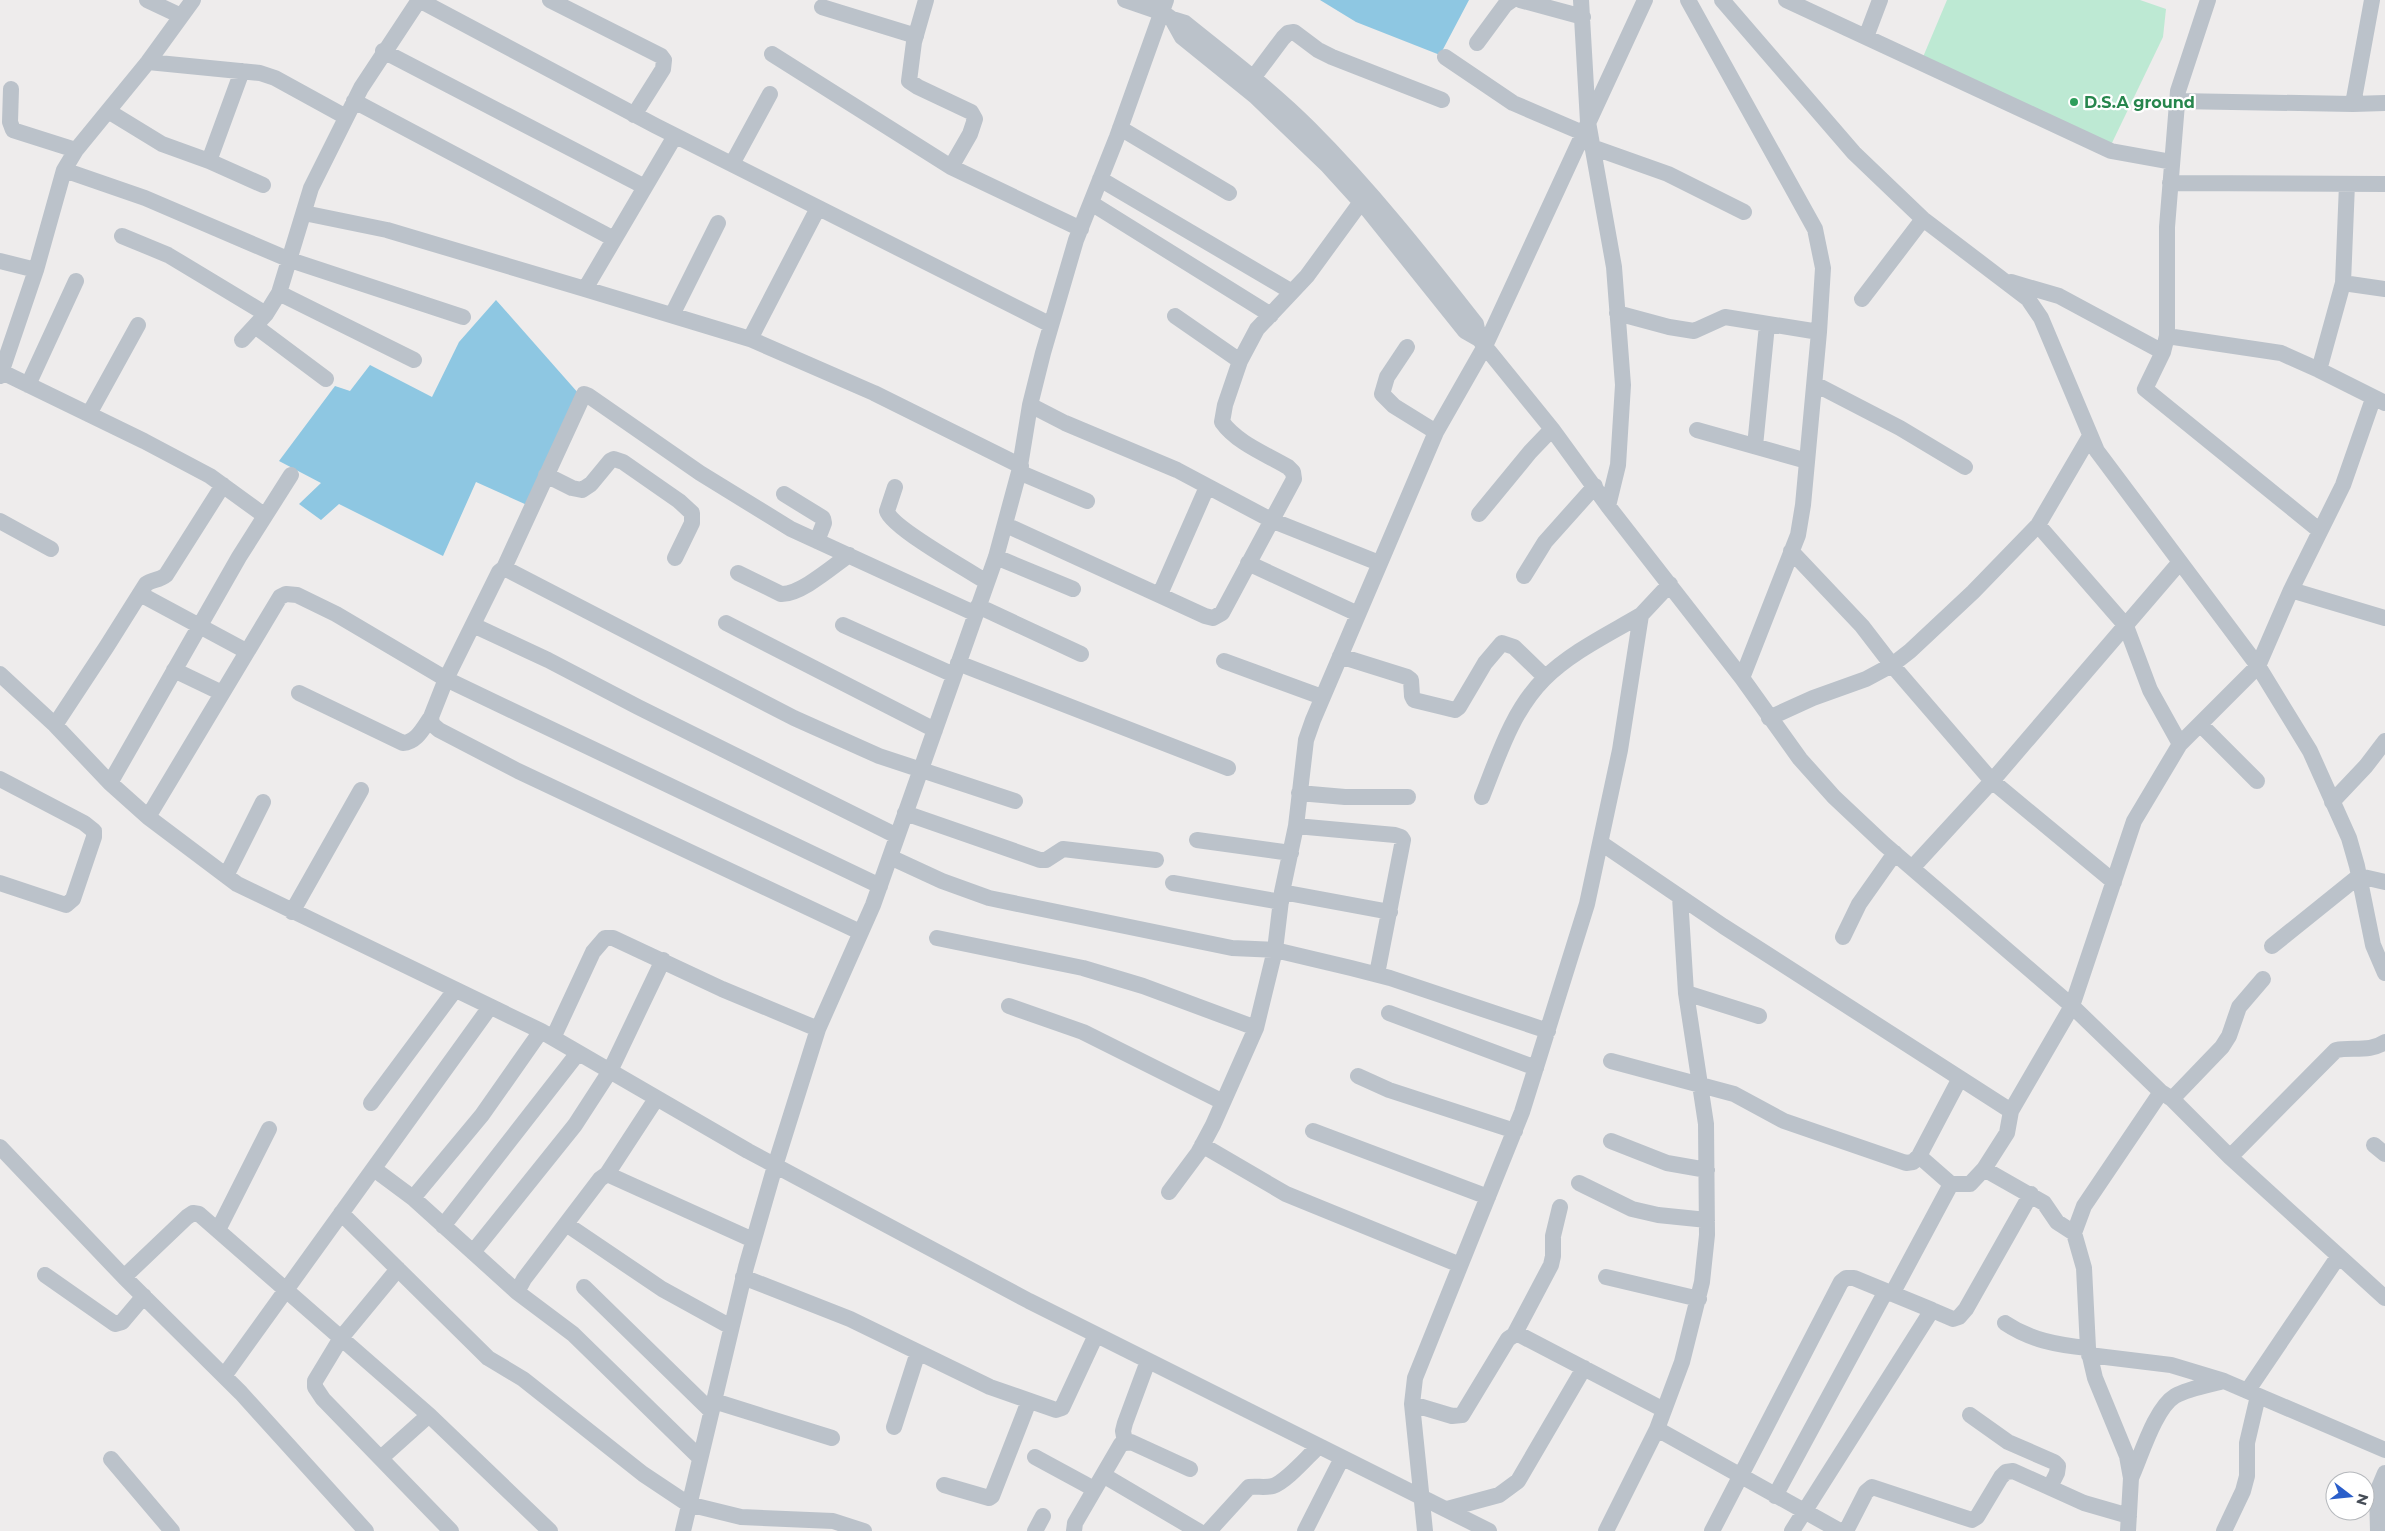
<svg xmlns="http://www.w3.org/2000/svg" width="2385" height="1531" font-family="Montserrat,sans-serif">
	<rect width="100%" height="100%" fill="#eeecec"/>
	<!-- green -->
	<path fill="#bde9d3" d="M 1947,0 L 2140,0 L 2166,9 L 2163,37 L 2110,147 L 1923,57 Z"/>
	<!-- water -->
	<path fill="#8ec7e2" d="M 1320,0 L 1469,0 L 1440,55 L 1356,22 Z
		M 496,300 L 579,394 L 527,505 L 476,482 L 443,556 L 339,504 L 321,520 L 299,504 L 321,483 L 279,461 L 335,386 L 350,391 L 370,365 L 432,397 L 459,342 Z"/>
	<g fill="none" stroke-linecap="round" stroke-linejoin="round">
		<!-- minor -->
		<path stroke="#bbc2ca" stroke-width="16" d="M 147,0 L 181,16
			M 419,0 L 656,126 L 1051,325
			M 550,0 L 661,56 L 664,60 L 663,69 L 634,115
			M 926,0 L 914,42 L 909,81 L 918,87 L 971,112 L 975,119 L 970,134 L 951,167
			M 1125,0 L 1154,10
			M 1145,0 L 1172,19 L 1185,23 C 1227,57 1271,90 1309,128 C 1370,189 1423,256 1476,324 L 1479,339
			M 1520,0 L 1583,17
			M 1581,0 L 1588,122 L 1614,267 L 1623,385 L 1618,465 L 1608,506
			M 1688,0 L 1815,229 L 1823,268 L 1819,332 L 1803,505 L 1798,535 L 1742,678
			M 1722,0 L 1854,153 L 1923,219 L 2028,299 L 2041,318 L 2097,451 L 2258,666 L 2310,751 L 2349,838 L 2357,866 L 2373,945 L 2385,973
			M 1786,0 L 2111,151 L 2172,162
			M 822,7 L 916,36
			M 1172,19 L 1182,37 L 1255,96 L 1328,166 L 1368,210 L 1465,331 L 1479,339 L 1552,429 L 1608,506 L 1742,678 L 1800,759 L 1834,797 L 1884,844 L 2072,1006 L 2161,1092 L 2172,1099 L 2230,1157 L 2385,1298
			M 1866,37 L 1880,0
			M 1477,43 L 1505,5 L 1512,0
			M 383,51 L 645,187
			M 772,54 L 951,167 L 1081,229
			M 1445,57 L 1513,103 L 1583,133
			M 148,62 L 260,73 L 275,78 L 346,117
			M 1253,78 L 1283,38 L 1288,33 L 1294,32 L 1318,50 L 1332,57 L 1442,100
			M 11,89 L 10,122 L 13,130 L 76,150
			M 354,101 L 614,239
			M 2177,101 L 2353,104 L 2372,0
			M 2353,104 L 2385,103
			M 108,111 L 162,144 L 209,161 L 263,185
			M 1120,128 L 1229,193
			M 1592,147 L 1668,174 L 1744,212
			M 209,161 L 242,71
			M 732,164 L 770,94
			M 64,170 L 145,198 L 290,260 L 463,317
			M 1100,179 L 1292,292
			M 2170,183 L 2385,184
			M 1091,203 L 1271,315
			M 304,213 L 387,230 L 585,289 L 675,136
			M 122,236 L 168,255 L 266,314
			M 0,261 L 36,270
			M 2011,282 L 2059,296 L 2163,352 L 2167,336 L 2281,353 L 2319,370
			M 2343,283 L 2347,184
			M 585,289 L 750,339 L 874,393 L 1021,466
			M 2385,289 L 2343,283 L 2319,370 L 2385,403
			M 279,293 L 414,360
			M 1862,299 L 1923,219
			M 1617,313 L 1669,327 L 1694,331 L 1725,317 L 1819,332
			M 672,315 L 718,223
			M 1175,316 L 1240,361
			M 255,326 L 326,379
			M 2167,336 L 2167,227 L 2178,91 L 2208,0
			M 750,339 L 818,208
			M 242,340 L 266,314 L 279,293 L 311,188 L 361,88 L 419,0
			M 1407,347 L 1387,377 L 1382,394 L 1394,406 L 1436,432
			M 2163,352 L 2145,389 L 2320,531
			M 2,372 L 144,441 L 210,476 L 265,516
			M 0,376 L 36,270 L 64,170 L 76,150 L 148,62 L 193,0
			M 1815,384 L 1900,428 L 1965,467
			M 28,385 L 76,281
			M 1030,405 L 1065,423 L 1177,470 L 1271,520 L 1379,563
			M 89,414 L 138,325
			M 1697,430 L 1807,461
			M 1755,446 L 1767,325
			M 1019,472 L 1087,501
			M 546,475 L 572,488 L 582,490 L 591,484 L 610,461 L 614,459 L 623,462 L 679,501 L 692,513 L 692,523 L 675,558
			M 895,487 L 887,511 C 891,527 969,571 987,582
			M 784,494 L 823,518 L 824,523 L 817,541
			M 1479,514 L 1530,452 L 1552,429
			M 0,521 L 51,549
			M 1006,525 L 1205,616 L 1213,618 L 1222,613 L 1294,479 L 1293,472 L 1288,467 C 1266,454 1237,443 1222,422 L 1225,405 L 1240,361 L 1257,329 L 1307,276 L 1361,202
			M 2038,525 L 2090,436
			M 1791,551 L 1862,626 L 1892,665 L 1992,781 L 2114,882
			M 996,557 L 1073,589
			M 1248,563 L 1358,614
			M 504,568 L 794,718 L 879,756 L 1015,801
			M 738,573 L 781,594 C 800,595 832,567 849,555
			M 1524,576 L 1545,542 L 1595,486
			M 2291,590 L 2385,618
			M 140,594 L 246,651
			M 1160,594 L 1207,487
			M 978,606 L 1081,654
			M 726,623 L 935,730
			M 473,625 L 548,660 L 638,707 L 897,836
			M 843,625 L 954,675
			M 1340,656 L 1407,677 L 1411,680 L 1412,696 L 1414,700 L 1455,710 L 1459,707 L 1485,663 L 1502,643 L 1514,647 L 1545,677
			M 1224,661 L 1322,697
			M 958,663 L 1228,768
			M 174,670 L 222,693
			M 0,674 L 55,725 L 110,783 L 148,817 L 237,884 L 541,1031 L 748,1151 L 1029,1301 L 1489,1531
			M 299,693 L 403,743 C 417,742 423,728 431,717
			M 1769,718 L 1813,698 L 1866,679 L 1892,665 L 1910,651 L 1973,592 L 2038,525 L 2126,626 L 2150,690 L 2180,744
			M 2200,724 L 2257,781
			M 55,725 L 107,646 L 146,584 C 152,579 159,581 166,575 L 223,485
			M 0,779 L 84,823 L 94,831 L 94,837 L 73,899 L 66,905 L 0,883
			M 110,783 L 239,557 L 291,475
			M 1299,793 L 1345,797 L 1408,797
			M 1482,797 C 1498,757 1512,711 1544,679 C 1571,652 1609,634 1641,615
			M 2332,802 L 2366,766 L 2385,741
			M 905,813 L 1040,860 L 1046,860 L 1063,849 L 1156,860
			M 148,817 L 280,597 L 286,594 L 297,595 L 336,614 L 446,679 L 880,886
			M 1296,826 L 1395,835 L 1401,837 L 1403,840 L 1377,974
			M 1197,840 L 1291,853
			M 1601,843 L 1723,926 L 2011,1111 L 2072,1006 L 2134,821 L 2180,744 L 2258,666 L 2291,590 L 2343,485 L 2373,399
			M 890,857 L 942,881 L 989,898 L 1232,948 L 1275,950 L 1351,968 L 1390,978 L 1548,1031
			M 1912,868 L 1992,781 L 2180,562
			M 226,876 L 263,802
			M 1173,883 L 1281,902
			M 1282,892 L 1390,912
			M 292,912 L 361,790
			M 860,932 L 518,771 L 439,730 L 432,724 L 431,717 L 446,679 L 499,572 L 504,568 L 584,394 L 589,396 L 700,473 L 791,529 L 976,614
			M 1843,937 L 1859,904 L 1895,853
			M 937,938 L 1083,968 L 1143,986 L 1256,1028
			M 2272,946 L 2359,876 L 2385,882
			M 1686,993 L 1759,1016
			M 1009,1006 L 1083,1032 L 1223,1102
			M 1389,1013 L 1536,1068
			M 553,1038 L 593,952 L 605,938 L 613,938 L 722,989 L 818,1029
			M 1611,1061 L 1734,1094 L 1784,1121 L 1906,1163 L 1913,1162 L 1919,1156 L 1959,1080
			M 1358,1076 L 1389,1090 L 1515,1131
			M 2172,1099 L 2222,1047 L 2229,1036 L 2239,1007 L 2263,979
			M 371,1103 L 455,990
			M 2011,1111 L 2007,1133 L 1984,1169 L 2044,1203 L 2057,1222 L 2074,1233
			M 1313,1131 L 1488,1197
			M 1611,1141 L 1667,1163 L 1707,1170
			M 1202,1145 L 1286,1194 L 1460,1265
			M 2374,1145 L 2385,1154
			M 0,1147 L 124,1277 L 241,1393 L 366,1531
			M 1919,1156 L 1951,1184 L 1970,1184 L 1984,1169
			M 2230,1157 L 2336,1050 C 2352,1047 2371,1052 2385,1042
			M 374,1169 L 413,1198 L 517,1292 L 573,1334 L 700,1458
			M 607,1174 L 656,1099
			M 1579,1183 L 1632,1209 L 1658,1215 L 1707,1220
			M 1169,1192 L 1198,1153 L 1213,1125 L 1256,1028 L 1275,950 L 1282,892 L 1296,826 L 1306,740 L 1313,720 L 1436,432 L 1485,346 L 1645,0
			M 413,1198 L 482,1115 L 541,1031
			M 341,1213 L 488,1358 L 523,1379 L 643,1474 L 688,1504 L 741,1517 L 833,1521 L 864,1531
			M 566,1224 L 662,1289 L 731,1327
			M 443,1226 L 578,1053
			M 218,1230 L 269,1129
			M 473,1252 L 575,1125 L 610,1071 L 663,960
			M 398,1269 L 341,1338 L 315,1381 L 315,1387 L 323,1399 L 451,1531
			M 45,1275 L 115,1324 L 122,1322 L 144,1296
			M 124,1277 L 187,1217 L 193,1213 L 199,1214 L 429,1415 L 550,1531
			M 743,1277 L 850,1319 L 990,1387 L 1056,1410 L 1062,1408 L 1096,1335
			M 1606,1277 L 1699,1299
			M 584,1287 L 711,1411
			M 517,1292 L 524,1279 L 600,1179 L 607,1174 L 753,1240
			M 1892,1294 L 1951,1184
			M 2005,1323 C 2030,1340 2057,1345 2088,1348
			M 1514,1335 L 1551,1265 L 1553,1256 L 1553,1236 L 1560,1207
			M 2089,1355 L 2171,1365 L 2224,1381 L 2385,1450
			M 224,1376 L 490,1007
			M 2248,1390 L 2338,1257
			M 714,1401 L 832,1438
			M 1412,1404 L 1452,1416 L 1462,1415 L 1508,1339 L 1514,1335 L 1520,1335 L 1664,1410
			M 1970,1415 L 2008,1442 L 2054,1462 L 2058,1466 L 2057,1473 L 2050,1487
			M 894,1427 L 918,1352
			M 1657,1429 L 1840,1531
			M 1125,1442 L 1123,1431 L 1125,1423 L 1148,1361
			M 1035,1457 L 1094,1489
			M 381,1458 L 429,1415
			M 111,1459 L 172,1531
			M 1103,1475 L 1198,1531
			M 2131,1478 C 2141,1456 2155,1408 2175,1396 C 2189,1388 2209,1385 2224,1381
			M 944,1485 L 989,1498 L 992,1496 L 1029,1401
			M 1775,1496 L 1886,1291
			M 1447,1509 L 1499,1495 L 1518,1481 L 1584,1368
			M 683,1531 L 746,1267 L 775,1166 L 818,1029 L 873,905 L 996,557 L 1019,472 L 1030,405 L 1043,353 L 1076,240 L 1117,137 L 1166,0
			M 1035,1531 L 1043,1516
			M 1074,1531 L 1075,1523 L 1121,1444 L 1131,1442 L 1190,1469
			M 1209,1531 L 1249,1487 C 1257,1486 1265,1488 1273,1486 C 1287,1481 1307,1457 1319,1446
			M 1305,1531 L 1342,1458
			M 1425,1531 L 1412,1404 L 1415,1378 L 1522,1112 L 1587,904 L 1620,750 L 1641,615 L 1670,584
			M 1606,1531 L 1657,1429 L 1682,1362 L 1702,1282 L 1707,1235 L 1706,1124 L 1686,993 L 1680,897
			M 1712,1531 L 1841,1282 L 1846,1278 L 1854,1278 L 1932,1310
			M 1792,1531 L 1932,1310 L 1953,1319 L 1959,1317 L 1966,1309 L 2031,1194
			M 1846,1531 L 1866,1492 L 1872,1487 L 1972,1520 L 1977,1517 L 2001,1477 L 2006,1472 L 2013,1471 L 2084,1503 L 2129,1516
			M 2128,1531 L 2131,1478 L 2127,1456 L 2095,1378 L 2088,1348 L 2084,1268 L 2074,1233 L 2084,1206 L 2161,1092
			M 2224,1531 L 2243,1491 L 2247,1476 L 2247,1443 L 2258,1396
			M 2378,1531 L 2377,1492 L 2385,1473"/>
	</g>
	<!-- markers -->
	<circle fill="#2e9e5b" stroke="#fff" stroke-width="2" cx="2074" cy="102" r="5"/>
	<g text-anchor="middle" stroke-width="4.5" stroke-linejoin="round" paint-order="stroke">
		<!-- leisure labels -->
		<g font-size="16" font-weight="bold" fill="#27864d" stroke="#fff" text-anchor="start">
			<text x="2084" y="108">D.S.A ground</text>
		</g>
	</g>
	<!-- north arrow -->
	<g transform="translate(2350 1496) rotate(106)"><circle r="24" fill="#ffffff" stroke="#b5b8bc"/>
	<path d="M0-4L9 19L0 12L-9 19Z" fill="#2a5eca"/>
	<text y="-8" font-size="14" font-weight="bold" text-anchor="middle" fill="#464d57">N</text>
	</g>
</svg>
